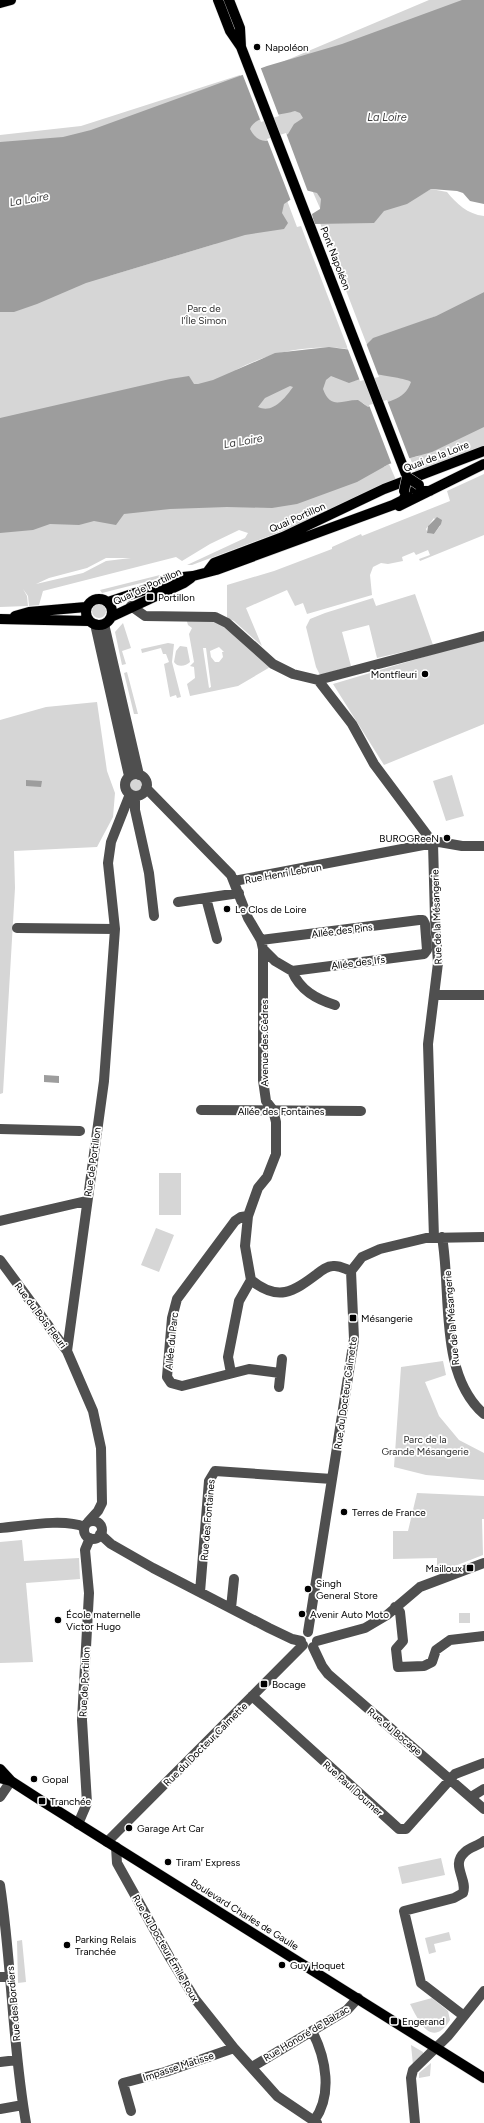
<svg xmlns="http://www.w3.org/2000/svg" width="484" height="2123" font-family="Figtree,sans-serif">
	<rect width="100%" height="100%" fill="#fff"/>
	<!-- green -->
	<path fill="#d6d6d6" fill-rule="evenodd" d="M 429,0 L 484,0 L 443,179 L 417,197 L 431,189 L 447,192 C 457,204 467,214 484,216 L 484,292 L 436,316 L 371,342 L 449,313 L 484,295 L 484,446 L 416,472 L 410,458 L 419,456 L 363,403 L 384,467 L 389,464 L 396,480 L 296,526 L 192,565 L 187,565 L 245,538 L 248,533 L 239,530 L 210,544 L 182,561 L 176,557 L 43,591 L 39,605 L 29,606 L 28,596 L 23,589 L 27,596 L 28,606 L 0,607 L 0,312 L 14,312 L 0,309 L 0,135 L 81,126 L 240,75 L 258,121 L 261,71 ZM 288,135 L 326,222 L 320,223 L 367,345 L 355,381 L 345,353 L 236,370 C 269,352 310,344 348,349 L 301,226 L 297,227 L 265,142 ZM 183,241 L 215,244 L 109,276 ZM 106,558 L 131,558 L 106,561 L 83,573 L 36,584 L 49,578 L 87,568 Z
		M 484,474 L 484,535 L 420,561 L 419,559 L 430,555 L 428,550 L 416,555 L 414,552 L 402,557 L 403,561 L 388,564 L 381,563 L 373,567 L 370,575 L 372,595 L 307,614 L 303,603 L 295,606 L 287,590 L 246,608 L 262,646 L 234,621 L 227,618 L 227,585 L 274,571 L 332,549 L 332,547 L 361,534 L 362,536 L 450,501 L 447,491 ZM 434,518 L 440,526 L 434,534 L 428,533 L 426,529 Z
		M 160,575 L 161,578 L 102,593 L 100,590 Z
		M 415,594 L 433,645 L 377,658 L 369,625 L 342,632 L 351,666 L 320,675 L 316,667 L 306,627 L 310,619 L 325,613 L 373,598 L 376,606 Z
		M92 611a7 7 0 1 1 14 0a7 7 0 1 1-14 0Z
		M 186,618 L 229,622 L 272,666 L 238,686 L 190,696 L 187,684 L 195,678 L 194,667 L 190,666 L 194,662 L 189,634 L 192,628 L 188,625 ZM 219,647 L 224,652 L 222,652 L 223,657 L 219,662 L 215,662 L 211,657 L 210,651 ZM 203,648 L 206,648 L 211,687 L 209,688 Z
		M 123,623 L 131,648 L 122,651 L 126,664 L 122,665 L 115,632 Z
		M 484,639 L 484,724 L 384,765 L 333,684 Z
		M 168,643 L 174,644 L 172,662 L 181,697 L 177,698 L 176,695 L 170,697 L 164,664 L 169,662 L 166,654 L 163,654 L 161,648 L 142,653 L 141,649 Z
		M 180,646 L 187,647 L 190,662 C 186,666 178,668 174,662 L 176,651 Z
		M 127,672 L 138,714 L 134,714 L 124,673 Z
		M 97,702 L 107,771 L 115,793 L 113,817 L 97,847 L 14,851 L 15,888 L 3,1093 L 0,1094 L 0,720 L 46,707 Z
		M 452,775 L 464,816 L 446,821 L 433,781 Z
		M129 785a7 7 0 1 1 14 0a7 7 0 1 1-14 0Z
		M 159,1173 L 181,1173 L 181,1215 L 159,1215 Z
		M 156,1228 L 174,1235 L 159,1272 L 141,1265 Z
		M 443,1361 L 446,1375 L 425,1382 L 439,1416 L 459,1440 L 484,1453 L 484,1480 L 426,1475 L 394,1467 L 401,1367 Z
		M 417,1493 L 484,1496 L 484,1519 L 482,1519 L 483,1555 L 437,1573 L 437,1558 L 393,1559 L 393,1531 L 408,1531 Z
		M 22,1540 L 24,1561 L 79,1558 L 80,1579 L 26,1583 L 33,1662 L 0,1663 L 0,1542 Z
		M 459,1613 L 470,1613 L 470,1623 L 459,1623 Z
		M 441,1858 L 445,1875 L 402,1884 L 398,1867 Z
		M 449,1932 L 451,1940 L 434,1944 L 436,1952 L 429,1954 L 425,1938 Z
		M 22,1940 L 26,1982 L 18,1983 L 17,1941 Z
		M 432,1998 L 448,2011 L 450,2020 C 432,2049 419,2022 410,2004 Z
		M 411,2045 L 423,2052 L 423,2056 L 413,2065 Z
		M 431,2063 L 430,2076 L 419,2078 L 419,2073 Z"/>
	<!-- water -->
	<path fill="#9d9d9d" fill-rule="evenodd" d="M 462,0 L 484,0 L 484,204 L 470,201 L 463,193 L 457,191 L 431,189 L 407,204 L 384,211 L 374,223 L 314,224 L 312,214 L 320,209 L 321,199 L 317,193 L 305,190 L 284,204 L 282,213 L 288,223 L 284,229 L 245,235 L 86,283 L 37,304 L 14,312 L 0,312 L 0,142 L 63,137 L 91,130 L 267,66 L 342,44 ZM 295,111 L 300,113 L 303,118 L 294,124 L 288,134 C 272,140 260,148 250,129 C 255,115 283,115 295,111 Z
		M 484,292 L 484,427 L 432,452 L 389,464 L 357,482 L 297,504 L 272,508 L 227,507 L 170,509 L 124,514 L 116,525 L 94,521 L 79,525 L 50,524 L 33,530 L 0,533 L 0,418 L 170,379 L 189,376 L 194,384 L 198,384 L 213,380 L 275,353 L 329,347 L 352,350 L 366,345 L 373,338 L 436,316 ZM 374,374 C 381,375 409,379 411,382 C 405,401 385,402 368,407 L 358,400 C 341,400 331,410 323,389 L 326,380 L 331,376 L 349,383 ZM 290,386 L 293,387 C 285,398 273,414 258,407 L 265,398 Z
		M 437,517 L 442,520 L 441,524 L 434,534 L 427,533 L 428,526 Z
		M 26,780 L 42,781 L 41,787 L 26,786 Z
		M 44,1075 L 59,1076 L 59,1083 L 44,1082 Z"/>
	<!-- pier -->
	<path fill="#fff" d="M 260,66 L 279,116 L 261,122 L 242,73 Z
		M 286,133 L 308,192 L 301,193 L 291,201 L 267,139 Z
		M 366,343 L 379,377 L 360,381 L 347,347 L 351,348 Z
		M 387,400 L 410,460 L 392,465 L 369,405 Z"/>
	<g fill="none" stroke-linecap="round" stroke-linejoin="round">
		<defs>
			<path id="major" d="M 218,0 L 230,31 L 241,47 L 407,477
				M 229,0 L 240,28 L 241,47
				M 0,3 L 11,0
				M 399,506 L 484,464
				M 208,571 L 214,563 L 283,537 L 384,489 L 484,451
				M86 612a13 13 0 1 1 26 0a13 13 0 1 1-26 0Z
				M 108,602 L 183,577 L 193,576 L 216,570 L 393,505 L 403,500 L 411,486 L 418,491 L 430,491
				M 15,616 L 29,612 L 86,607
				M 111,617 L 184,583 L 191,578
				M 0,619 L 89,621
				M 0,1769 L 11,1781
				M 0,1778 L 11,1781 L 42,1801 L 484,2078"/>
		</defs>
		<!-- major casing -->
		<use href="#major" stroke="#dbdbdb" stroke-width="11"/>
		<!-- minor -->
		<path stroke="#4f4f4f" stroke-width="10" d="M 131,606 L 145,616 L 215,617 L 227,623 L 273,664 L 293,674 L 318,680 L 484,636
			M 95,624 L 129,776
			M 104,624 L 139,775
			M 318,680 L 352,724 L 374,764 L 433,843 L 435,919 L 438,963 L 428,1044 L 434,1238
			M125 785a11 11 0 1 1 22 0a11 11 0 1 1-22 0Z
			M 146,788 L 231,875 L 248,918 L 261,940 L 263,949 L 263,1080 L 266,1101 L 273,1110 L 276,1122 L 276,1154 L 267,1177 L 258,1188 L 248,1216 L 245,1246 L 251,1280 C 278,1302 293,1292 317,1274 C 322,1270 327,1266 333,1266 C 340,1265 345,1269 351,1271
			M 135,796 L 135,810 L 149,873 L 154,916
			M 234,881 L 439,842 L 462,846 L 484,846
			M 206,898 L 217,939
			M 178,902 L 239,893
			M 17,928 L 115,929
			M 261,940 L 419,920 L 423,920 L 425,924 L 427,950 L 424,954 L 292,971 L 275,961 L 263,949
			M 292,971 C 300,990 316,999 335,1005
			M 434,995 L 484,995
			M 201,1110 L 361,1111
			M 0,1129 L 80,1131
			M 248,1216 L 241,1217 L 235,1221 L 177,1299 L 172,1318 L 167,1377 L 171,1383 L 182,1386 L 249,1369 L 280,1373
			M 0,1221 L 86,1201
			M 442,1237 C 452,1293 438,1374 484,1414
			M 0,1260 L 67,1351
			M 231,1373 L 228,1357 L 239,1301 L 251,1280
			M 279,1387 L 282,1359
			M84 1530a9 9 0 1 1 18 0a9 9 0 1 1-18 0Z
			M 88,1522 L 98,1511 L 102,1503 L 101,1448 L 93,1411 L 67,1351 L 104,1081 L 115,929 L 108,863 L 111,842 L 130,794
			M 0,1528 C 23,1526 64,1518 84,1527
			M 100,1534 L 111,1544 L 153,1568 L 269,1628 L 292,1639 L 301,1641
			M 200,1592 L 209,1481 L 215,1471 L 332,1479
			M 395,1607 L 400,1612 L 403,1641 L 396,1649 L 398,1667 L 424,1666 L 432,1662 L 436,1650 L 450,1640 L 484,1636
			M 231,1608 L 234,1579
			M 308,1632 L 354,1339 L 351,1271 L 362,1257 L 380,1249 L 426,1238 L 484,1237
			M 317,1641 L 365,1628 L 387,1615 L 420,1587 L 484,1563
			M 313,1647 L 322,1666 L 328,1674 L 484,1809
			M 252,1696 L 399,1829 L 406,1829 L 455,1774 L 484,1763
			M 0,1797 L 11,1781
			M 471,1797 L 484,1789
			M 78,1824 L 87,1803 L 82,1720 L 89,1593 L 85,1550 L 90,1538
			M 107,1842 L 303,1645
			M 116,1847 L 117,1863 L 170,1958 L 195,1999 L 234,2048 L 277,2096 L 317,2123
			M 0,1885 C 12,1964 12,2044 26,2123
			M 0,1977 L 11,1976
			M 464,2016 L 421,1983 L 404,1911 L 454,1898 L 463,1893 C 468,1879 450,1865 465,1852 C 470,1847 478,1846 484,1841
			M 312,2031 C 326,2058 333,2095 314,2121
			M 0,2062 L 17,2060
			M 252,2067 L 347,2010 L 358,1998
			M 0,2109 L 23,2105
			M 131,2111 L 123,2083 L 165,2072 L 234,2048
			M 415,2123 L 411,2078 L 413,2070 L 448,2036 L 484,1991"/>
		<!-- major -->
		<use href="#major" stroke="#000" stroke-width="10"/>
		<defs>
			<path id="major-bridge" d="M 407,477 L 419,485
				M 404,491 L 407,477"/>
		</defs>
		<!-- major-bridge casing -->
		<use href="#major-bridge" stroke="#dbdbdb" stroke-width="11" stroke-linecap="butt"/>
		<!-- major-bridge -->
		<use href="#major-bridge" stroke="#000" stroke-width="10"/>
	</g>
	<!-- markers -->
	<g fill="#000" stroke="#fff" stroke-width="1.5">
		<circle cx="257" cy="47" r="4"/>
		<rect x="146" y="593" width="8" height="8" rx="2"/>
		<circle cx="425" cy="674" r="4"/>
		<circle cx="447" cy="838" r="4"/>
		<circle cx="227" cy="909" r="4"/>
		<rect x="349" y="1314" width="8" height="8" rx="2"/>
		<circle cx="344" cy="1512" r="4"/>
		<rect x="466" y="1564" width="8" height="8" rx="2"/>
		<circle cx="308" cy="1589" r="4"/>
		<circle cx="302" cy="1614" r="4"/>
		<circle cx="58" cy="1620" r="4"/>
		<rect x="260" y="1680" width="8" height="8" rx="2"/>
		<circle cx="34" cy="1779" r="4"/>
		<rect x="38" y="1797" width="8" height="8" rx="2"/>
		<circle cx="129" cy="1828" r="4"/>
		<circle cx="168" cy="1862" r="4"/>
		<circle cx="67" cy="1945" r="4"/>
		<circle cx="282" cy="1965" r="4"/>
		<rect x="390" y="2017" width="8" height="8" rx="2"/>
	</g>
	<g text-anchor="middle" stroke-width="3.5" stroke-linejoin="round" paint-order="stroke">
		<!-- poi labels -->
		<g font-size="10" fill="#000" stroke="#fff" text-anchor="start">
			<text x="265" y="51">Napoléon</text>
			<text x="158" y="601">Portillon</text>
			<text x="417" y="678" text-anchor="end">Montfleuri</text>
			<text x="439" y="842" text-anchor="end">BUROGReeN</text>
			<text x="235" y="913">Le Clos de Loire</text>
			<text x="361" y="1322">Mésangerie</text>
			<text x="352" y="1516">Terres de France</text>
			<text x="462" y="1572" text-anchor="end">Mailloux</text>
			<text x="316" y="1587">Singh<tspan x="316" dy="12">General Store</tspan></text>
			<text x="66" y="1618">École maternelle<tspan x="66" dy="12">Victor Hugo</tspan></text>
			<text x="310" y="1618">Avenir Auto Moto</text>
			<text x="272" y="1688">Bocage</text>
			<text x="42" y="1783">Gopal</text>
			<text x="50" y="1805">Tranchée</text>
			<text x="137" y="1832">Garage Art Car</text>
			<text x="176" y="1866">Tiram' Express</text>
			<text x="75" y="1943">Parking Relais<tspan x="75" dy="12">Tranchée</tspan></text>
			<text x="290" y="1969">Guy Hoquet</text>
			<text x="402" y="2025">Engerand</text>
		</g>
		<!-- street labels -->
		<g font-size="10" fill="#000" stroke="#fff">
			<text transform="translate(336 258) rotate(69)" y="4">Pont Napoléon</text>
			<text transform="translate(436 456) rotate(-21)" y="4">Quai de la Loire</text>
			<text transform="translate(297 517) rotate(-24)" y="4">Quai Portillon</text>
			<text transform="translate(147 586) rotate(-25)" y="4">Quai de Portillon</text>
			<text transform="translate(283 873) rotate(-10)" y="4">Rue Henri Lebrun</text>
			<text transform="translate(436 917) rotate(-92)" y="4">Rue de la Mésangerie</text>
			<text transform="translate(342 930) rotate(-7)" y="4">Allée des Pins</text>
			<text transform="translate(358 962) rotate(-7)" y="4">Allée des Ifs</text>
			<text transform="translate(264 1043) rotate(-90)" y="4">Avenue des Cèdres</text>
			<text x="281" y="1115">Allée des Fontaines</text>
			<text transform="translate(92 1162) rotate(-82)" y="4">Rue de Portillon</text>
			<text transform="translate(41 1315) rotate(53)" y="4">Rue du Bois Fleuri</text>
			<text transform="translate(451 1318) rotate(-95)" y="4">Rue de la Mésangerie</text>
			<text transform="translate(171 1341) rotate(-84)" y="4">Allée du Parc</text>
			<text transform="translate(345 1393) rotate(-82)" y="4">Rue du Docteur Calmette</text>
			<text transform="translate(207 1520) rotate(-85)" y="4">Rue des Fontaines</text>
			<text transform="translate(84 1682) rotate(-87)" y="4">Rue de Portillon</text>
			<text transform="translate(395 1731) rotate(40)" y="4">Rue du Bocage</text>
			<text transform="translate(205 1744) rotate(-45)" y="4">Rue du Docteur Calmette</text>
			<text transform="translate(353 1788) rotate(42)" y="4">Rue Paul Doumer</text>
			<text transform="translate(245 1914) rotate(32)" y="4">Boulevard Charles de Gaulle</text>
			<text transform="translate(166 1948) rotate(60)" y="4">Rue du Docteur Émile Roux</text>
			<text transform="translate(13 2004) rotate(-95)" y="4">Rue des Bordiers</text>
			<text transform="translate(306 2033) rotate(-31)" y="4">Rue Honoré de Balzac</text>
			<text transform="translate(178 2066) rotate(-18)" y="4">Impasse Matisse</text>
		</g>
		<!-- park labels -->
		<g font-size="10" fill="#2d2d2d" stroke="#fff">
			<text x="204" y="312">Parc de<tspan x="204" dy="12">l'Île Simon</tspan></text>
			<text x="425" y="1443">Parc de la<tspan x="425" dy="12">Grande Mésangerie</tspan></text>
		</g>
		<!-- water labels -->
		<g font-size="11" font-style="italic" fill="#3e3e3e" stroke="#fff">
			<text x="387" y="121">La Loire</text>
			<text transform="translate(29 199) rotate(-10)" y="4">La Loire</text>
			<text transform="translate(243 441) rotate(-10)" y="4">La Loire</text>
		</g>
	</g>
</svg>
